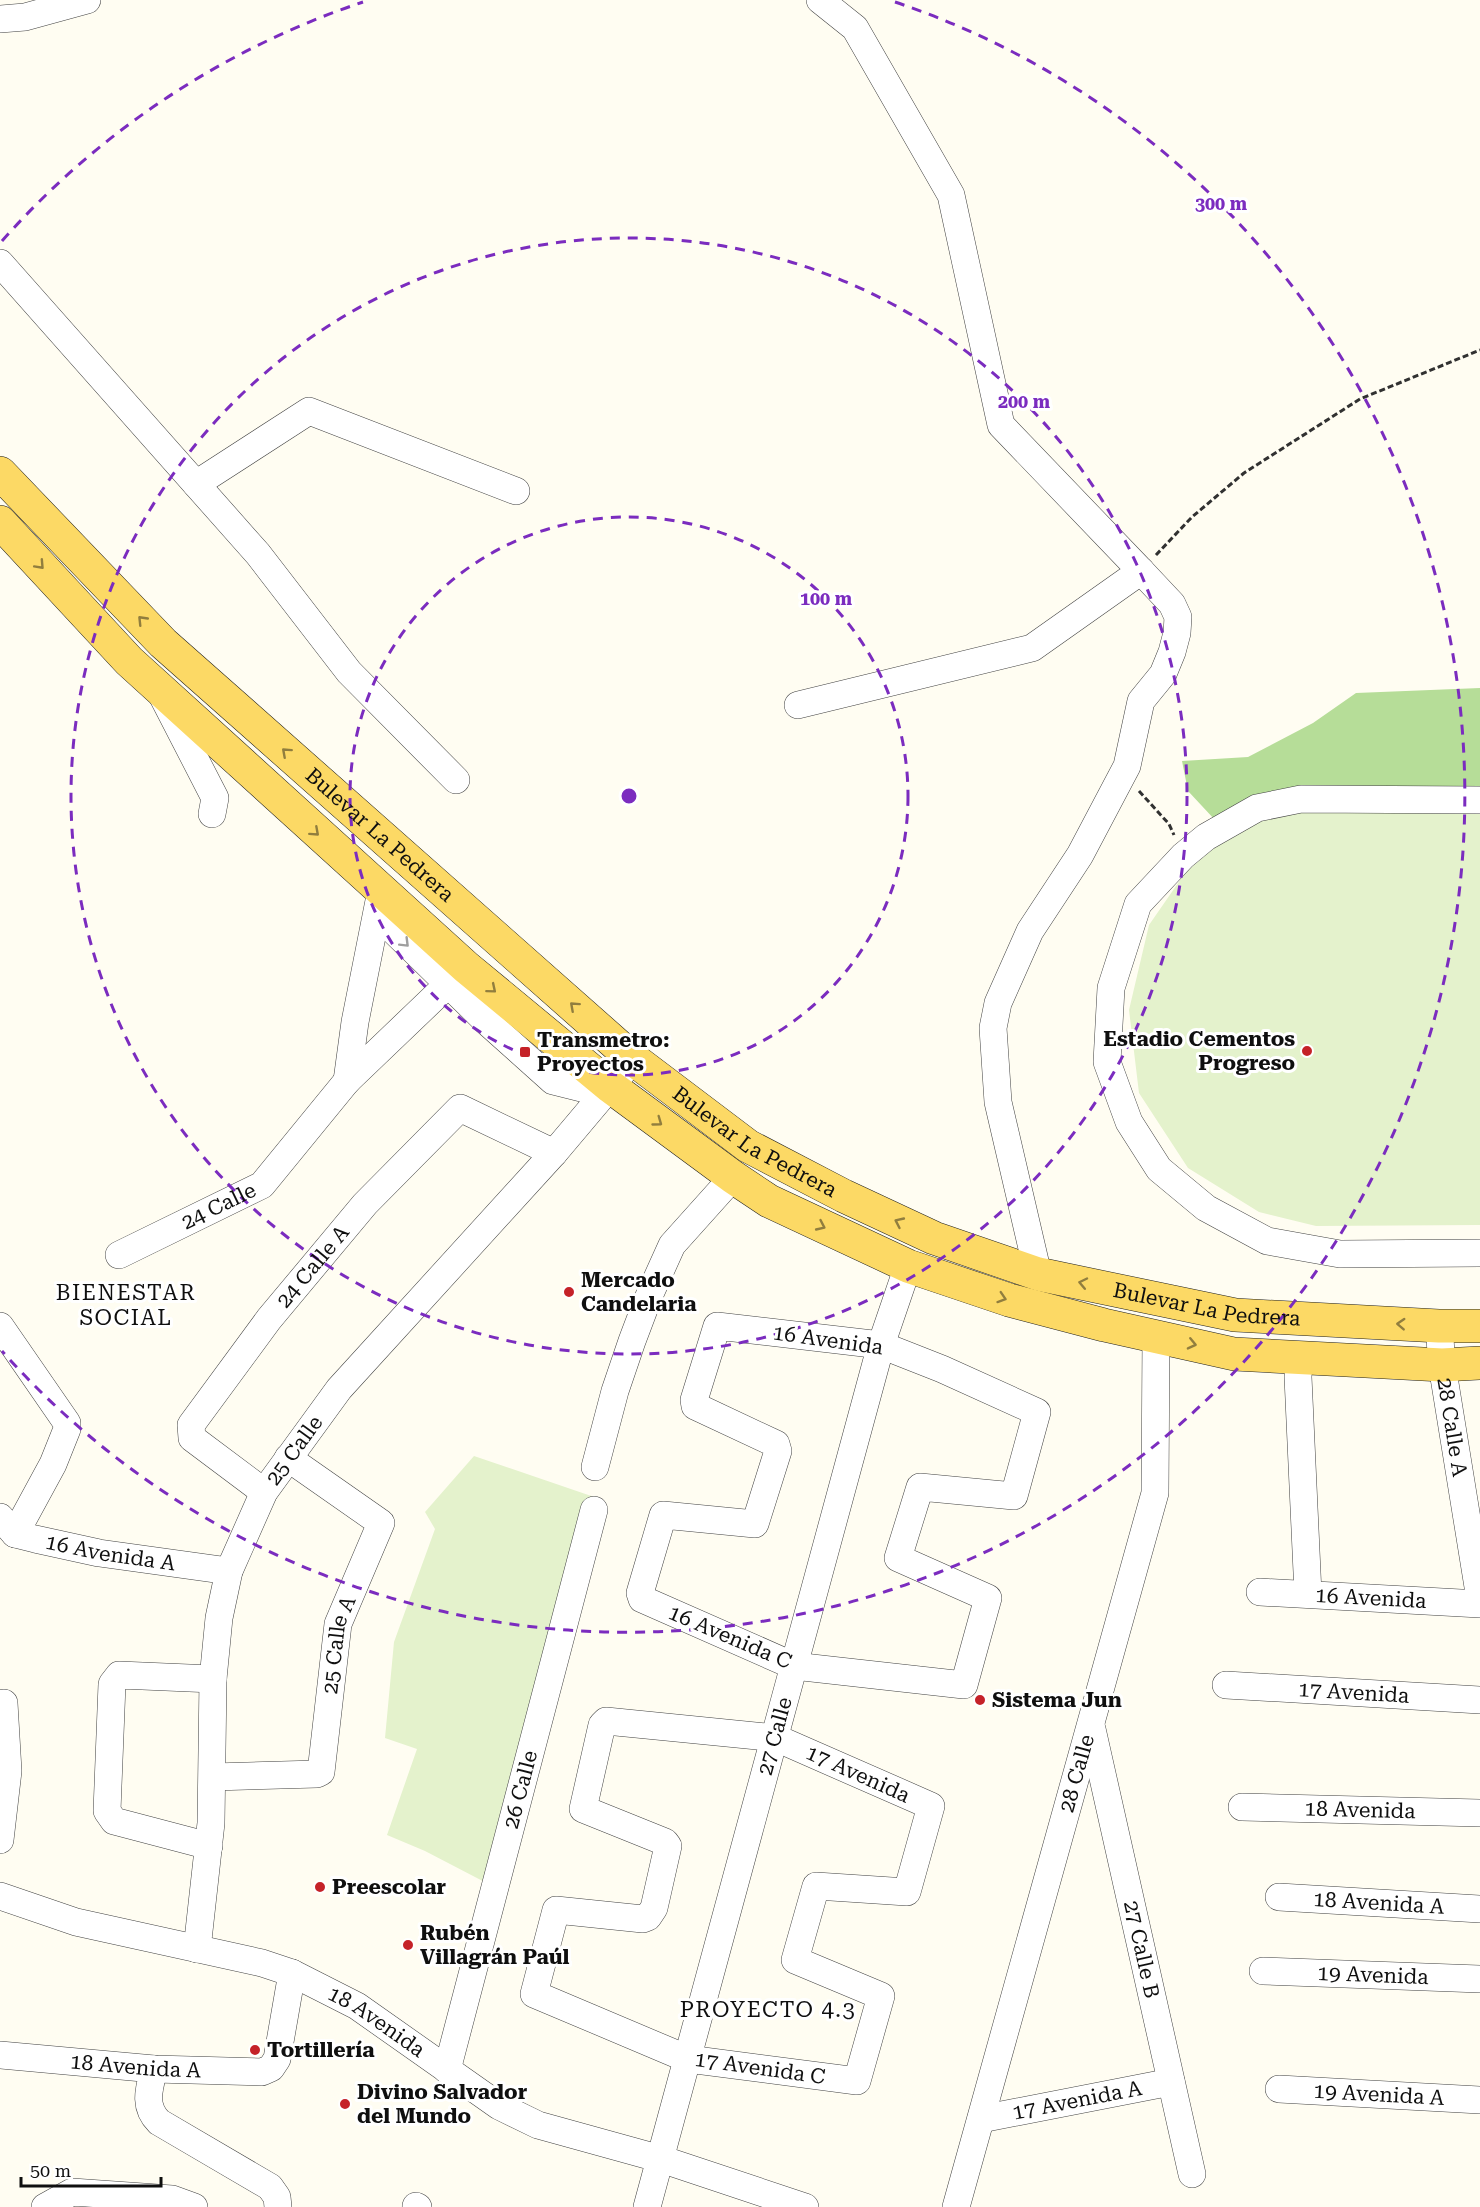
<svg xmlns="http://www.w3.org/2000/svg" width="1480" height="2207" font-family="'Roboto Serif',serif">
	<rect width="100%" height="100%" fill="#fffdf2"/>
	<!-- forest -->
	<path fill="#b6dd98" d="M 1480,688 L 1480,808 L 1229,835 L 1188,791 L 1182,761 L 1248,757 L 1313,723 L 1356,693 Z"/>
	<!-- pitch -->
	<path fill="#e4f2cc" d="M 1293,808 L 1480,808 L 1480,1225 L 1316,1226 L 1259,1212 L 1188,1168 L 1139,1093 L 1129,1010 L 1149,925 L 1185,873 L 1229,835 Z
		M 474,1456 L 603,1500 L 500,1890 L 425,1851 L 387,1835 L 417,1749 L 385,1738 L 394,1642 L 435,1529 L 425,1512 Z"/>
	<g fill="none" stroke-linecap="round" stroke-linejoin="round">
		<defs>
			<g id="minor">
				<path d="M 0,19 L 25,17 L 87,0"/>
				<path d="M 0,263 L 258,554 L 349,672 L 456,780"/>
				<path d="M 196,484 L 309,411 L 516,491"/>
				<path d="M 163,697 L 215,798 L 212,814"/>
				<path d="M 798,705 L 1032,648 L 1141,571 L 1001,425 L 951,195 L 855,28 L 820,0"/>
				<path d="M 1480,800 L 1301,799 L 1257,808 L 1206,837 L 1183,856 L 1138,904 L 1111,988 L 1107,1062 L 1129,1122 L 1159,1169 L 1206,1208 L 1267,1241 L 1340,1254 L 1480,1253"/>
				<path d="M 381,891 L 392,929 L 486,1021 L 553,1081 L 585,1089 L 611,1087"/>
				<path d="M 347,1081 L 355,1022 L 380,896"/>
				<path id="s1" d="M 119,1255 L 262,1185 L 347,1081 L 466,967"/>
				<path d="M 1038,1274 L 998,1102 L 993,1028 L 998,1003 L 1030,931 L 1080,855 L 1127,766 L 1141,701 L 1163,674 L 1172,652 L 1177,633 L 1178,617 L 1172,604 L 1141,571"/>
				<path d="M 0,1326 L 67,1423 L 67,1429 L 53,1464 L 15,1534"/>
				<path d="M 717,1326 L 881,1345 L 942,1369 L 1037,1412 L 1014,1496 L 920,1487 L 898,1558 L 988,1598 L 964,1685 L 794,1666 L 642,1599 L 640,1593 L 663,1515 L 755,1524 L 778,1451 L 776,1444 L 695,1406 L 694,1400 Z"/>
				<path id="s2" d="M 1439,1326 L 1442,1365 L 1480,1599"/>
				<path d="M 1299,1358 L 1298,1377 L 1308,1594"/>
				<path d="M 595,1467 L 615,1391 L 632,1341 L 649,1296 L 672,1245 L 733,1177"/>
				<path id="s3" d="M 264,1492 L 192,1438 L 191,1425 L 269,1319 L 365,1204 L 460,1108 L 554,1153"/>
				<path id="s4" d="M 0,1517 L 15,1534 L 35,1539 L 99,1553 L 229,1571"/>
				<path id="s5" d="M 1260,1592 L 1480,1604"/>
				<path id="s6" d="M 1226,1685 L 1480,1700"/>
				<path d="M 606,1721 L 776,1738 L 931,1806 L 907,1892 L 816,1886 L 795,1960 L 881,1996 L 857,2081 L 688,2059 L 534,1994 L 556,1910 L 643,1919 L 648,1917 L 654,1908 L 668,1846 L 665,1842 L 583,1809 L 602,1725 Z"/>
				<path id="s7" d="M 1092,1729 L 1192,2174"/>
				<path id="s8" d="M 213,1777 L 317,1774 L 321,1772 L 338,1624 L 381,1523 L 288,1458"/>
				<path id="s9" d="M 1242,1807 L 1480,1813"/>
				<path d="M 0,1840 L 8,1771 L 4,1703"/>
				<path d="M 209,1846 L 114,1821 L 107,1811 L 112,1684 L 119,1675 L 213,1679"/>
				<path id="s10" d="M 0,1896 L 76,1922 L 262,1963 L 292,1973 L 357,2006 L 499,2106 L 538,2125 L 661,2159 L 805,2207"/>
				<path id="s11" d="M 1279,1897 L 1480,1909"/>
				<path id="s12" d="M 197,1949 L 211,1823 L 213,1679 L 219,1618 L 229,1571 L 264,1492 L 339,1389 L 554,1153 L 624,1070"/>
				<path id="s13" d="M 1263,1971 L 1480,1979"/>
				<path id="s14" d="M 0,2055 L 154,2069 L 262,2072 L 271,2068 L 277,2059 L 292,1973"/>
				<path d="M 154,2069 C 149,2089 143,2106 159,2122 L 270,2187 L 277,2197 L 278,2207"/>
				<path id="s15" d="M 447,2070 L 594,1510"/>
				<path id="s16" d="M 1279,2089 L 1480,2100"/>
				<path id="s17" d="M 981,2119 L 1171,2082"/>
				<path d="M 416,2206 L 418,2207"/>
				<path d="M 45,2207 L 72,2192 L 172,2199 L 194,2207"/>
				<path id="s18" d="M 647,2207 L 881,1345 L 908,1266"/>
				<path id="s19" d="M 956,2207 L 1155,1493 L 1156,1336"/>
			</g>
			<g id="major">
				<path id="s20" d="M 0,473 L 163,643 L 633,1059 L 748,1146 L 844,1196 L 934,1238 L 1038,1274 L 1235,1315 L 1439,1326 L 1480,1326"/>
				<path d="M 0,522 L 129,661 L 466,967 L 611,1087 L 733,1177 L 769,1201 L 908,1266 L 1009,1300 L 1104,1325 L 1234,1354 L 1442,1365 L 1480,1363"/>
			</g>
		</defs>
		<!-- minor casing -->
		<use href="#minor" stroke="#424242" stroke-width="28"/>
		<!-- major casing -->
		<use href="#major" stroke="#202020" stroke-width="34"/>
		<!-- path -->
		<path stroke="#313131" stroke-width="3" stroke-dasharray="6 3" stroke-linecap="butt" d="M 1156,555 L 1192,517 L 1244,473 L 1360,399 L 1480,350
			M 1139,791 L 1169,824 L 1174,835"/>
		<!-- minor -->
		<use href="#minor" stroke="#fff" stroke-width="27"/>
		<!-- major -->
		<use href="#major" stroke="#fcd965" stroke-width="33"/>
	</g>
	<!-- one-way arrows -->
	<defs><path id="oneway-chevron" d="M-2-3.5L2.5 0L-2 3.5" fill="none" stroke-width="1.6" stroke-linecap="round" stroke-linejoin="round" transform="scale(1.5)"/></defs>
	<g stroke="#917e3e">
		<use href="#oneway-chevron" transform="translate(40 565) rotate(47)"/>
		<use href="#oneway-chevron" transform="translate(142 620) rotate(-134)"/>
		<use href="#oneway-chevron" transform="translate(286 752) rotate(-138)"/>
		<use href="#oneway-chevron" transform="translate(315 832) rotate(42)"/>
		<use href="#oneway-chevron" transform="translate(492 989) rotate(40)"/>
		<use href="#oneway-chevron" transform="translate(574 1006) rotate(-138)"/>
		<use href="#oneway-chevron" transform="translate(658 1122) rotate(36)"/>
		<use href="#oneway-chevron" transform="translate(899 1222) rotate(-155)"/>
		<use href="#oneway-chevron" transform="translate(821 1226) rotate(25)"/>
		<use href="#oneway-chevron" transform="translate(1083 1283) rotate(-168)"/>
		<use href="#oneway-chevron" transform="translate(1002 1298) rotate(18)"/>
		<use href="#oneway-chevron" transform="translate(1401 1324) rotate(-177)"/>
		<use href="#oneway-chevron" transform="translate(1192 1344) rotate(13)"/>
	</g>
	<use stroke="#9f9f9f" href="#oneway-chevron" transform="translate(405 943) rotate(45)"/>
	<!-- distance rings -->
	<g fill="none" stroke="#7b2cbf" stroke-width="3" stroke-dasharray="10 8">
		<circle cx="629" cy="796" r="279"/>
		<circle cx="629" cy="796" r="558"/>
		<path d="M2 241A837 837 0 0 1 363 2M895 2A837 837 0 1 1 2 1351"/>
	</g>
	<!-- markers -->
	<g fill="#c52228" stroke="#fff" stroke-width="2">
		<circle cx="1307" cy="1051" r="6"/>
		<rect x="519" y="1046" width="12" height="12" rx="3"/>
		<circle cx="569" cy="1292" r="6"/>
		<circle cx="980" cy="1700" r="6"/>
		<circle cx="320" cy="1887" r="6"/>
		<circle cx="408" cy="1945" r="6"/>
		<circle cx="255" cy="2050" r="6"/>
		<circle cx="345" cy="2104" r="6"/>
	</g>
	<g text-anchor="middle" stroke-width="6" stroke-linejoin="round" paint-order="stroke">
		<!-- street labels -->
		<g font-size="21" fill="#0f0f0f" stroke="#fff">
			<text dy="7" stroke="none"><textPath href="#s20" startOffset="525">Bulevar La Pedrera</textPath></text>
			<text dy="7" stroke="none"><textPath href="#s20" startOffset="1011">Bulevar La Pedrera</textPath></text>
			<text dy="7" stroke="none"><textPath href="#s1" startOffset="111">24 Calle</textPath></text>
			<text dy="7" stroke="none"><textPath href="#s3" startOffset="303">24 Calle A</textPath></text>
			<text dy="7" stroke="none"><textPath href="#s20" startOffset="1497">Bulevar La Pedrera</textPath></text>
			<text transform="translate(828 1340) rotate(8)" y="7">16 Avenida</text>
			<text dy="7" stroke="none"><textPath href="#s2" startOffset="102">28 Calle A</textPath></text>
			<text dy="7" stroke="none"><textPath href="#s12" startOffset="518">25 Calle</textPath></text>
			<text dy="7" stroke="none"><textPath href="#s4" startOffset="120">16 Avenida A</textPath></text>
			<text dy="7" stroke="none"><textPath href="#s5" startOffset="111">16 Avenida</textPath></text>
			<text transform="translate(730 1637) rotate(23)" y="7">16 Avenida C</text>
			<text dy="7" stroke="none"><textPath href="#s8" startOffset="237">25 Calle A</textPath></text>
			<text dy="7" stroke="none"><textPath href="#s6" startOffset="128">17 Avenida</textPath></text>
			<text dy="7" stroke="none"><textPath href="#s18" startOffset="488">27 Calle</textPath></text>
			<text transform="translate(858 1774) rotate(24)" y="7">17 Avenida</text>
			<text dy="7" stroke="none"><textPath href="#s19" startOffset="450">28 Calle</textPath></text>
			<text dy="7" stroke="none"><textPath href="#s15" startOffset="290">26 Calle</textPath></text>
			<text dy="7" stroke="none"><textPath href="#s9" startOffset="118">18 Avenida</textPath></text>
			<text dy="7" stroke="none"><textPath href="#s11" startOffset="100">18 Avenida A</textPath></text>
			<text dy="7" stroke="none"><textPath href="#s7" startOffset="226">27 Calle B</textPath></text>
			<text dy="7" stroke="none"><textPath href="#s13" startOffset="110">19 Avenida</textPath></text>
			<text dy="7" stroke="none"><textPath href="#s10" startOffset="400">18 Avenida</textPath></text>
			<text dy="7" stroke="none"><textPath href="#s14" startOffset="136">18 Avenida A</textPath></text>
			<text transform="translate(760 2068) rotate(8)" y="7">17 Avenida C</text>
			<text dy="7" stroke="none"><textPath href="#s16" startOffset="100">19 Avenida A</textPath></text>
			<text dy="7" stroke="none"><textPath href="#s17" startOffset="98">17 Avenida A</textPath></text>
		</g>
		<!-- poi labels -->
		<g font-size="21" font-weight="bold" fill="#0f0f0f" stroke="#fff" text-anchor="start">
			<text x="1295" y="1046" text-anchor="end">Estadio Cementos<tspan x="1295" dy="24">Progreso</tspan></text>
			<text x="537" y="1047">Transmetro:<tspan x="537" dy="24">Proyectos</tspan></text>
			<text x="581" y="1287">Mercado<tspan x="581" dy="24">Candelaria</tspan></text>
			<text x="992" y="1707">Sistema Jun</text>
			<text x="332" y="1894">Preescolar</text>
			<text x="420" y="1940">Rubén<tspan x="420" dy="24">Villagrán Paúl</tspan></text>
			<text x="267" y="2057">Tortillería</text>
			<text x="357" y="2099">Divino Salvador<tspan x="357" dy="24">del Mundo</tspan></text>
		</g>
		<!-- neighbourhood labels -->
		<g font-size="22" letter-spacing="1.5" fill="#0f0f0f" stroke="#fff">
			<text x="126" y="1300">BIENESTAR<tspan x="126" dy="25">SOCIAL</tspan></text>
			<text x="768" y="2017">PROYECTO 4.3</text>
		</g>
	</g>
	<circle cx="629" cy="796" r="9" fill="#7b2cbf" stroke="#fff" stroke-width="3"/>
	<g font-size="18" text-anchor="middle" font-weight="bold" fill="#7b2cbf" stroke="#fff" stroke-width="6" stroke-linejoin="round" paint-order="stroke">
		<text x="1221" y="210">300 m</text>
		<text x="1024" y="408">200 m</text>
		<text x="826" y="605">100 m</text>
	</g>
	<!-- scale -->
	<path d="M21 2177v9h140v-9" fill="none" stroke="#0f0f0f" stroke-width="3"/>
	<text x="30" y="2177" font-size="18" fill="#0f0f0f" stroke="#ffffff" stroke-width="4.5" paint-order="stroke">50 m</text>
</svg>
